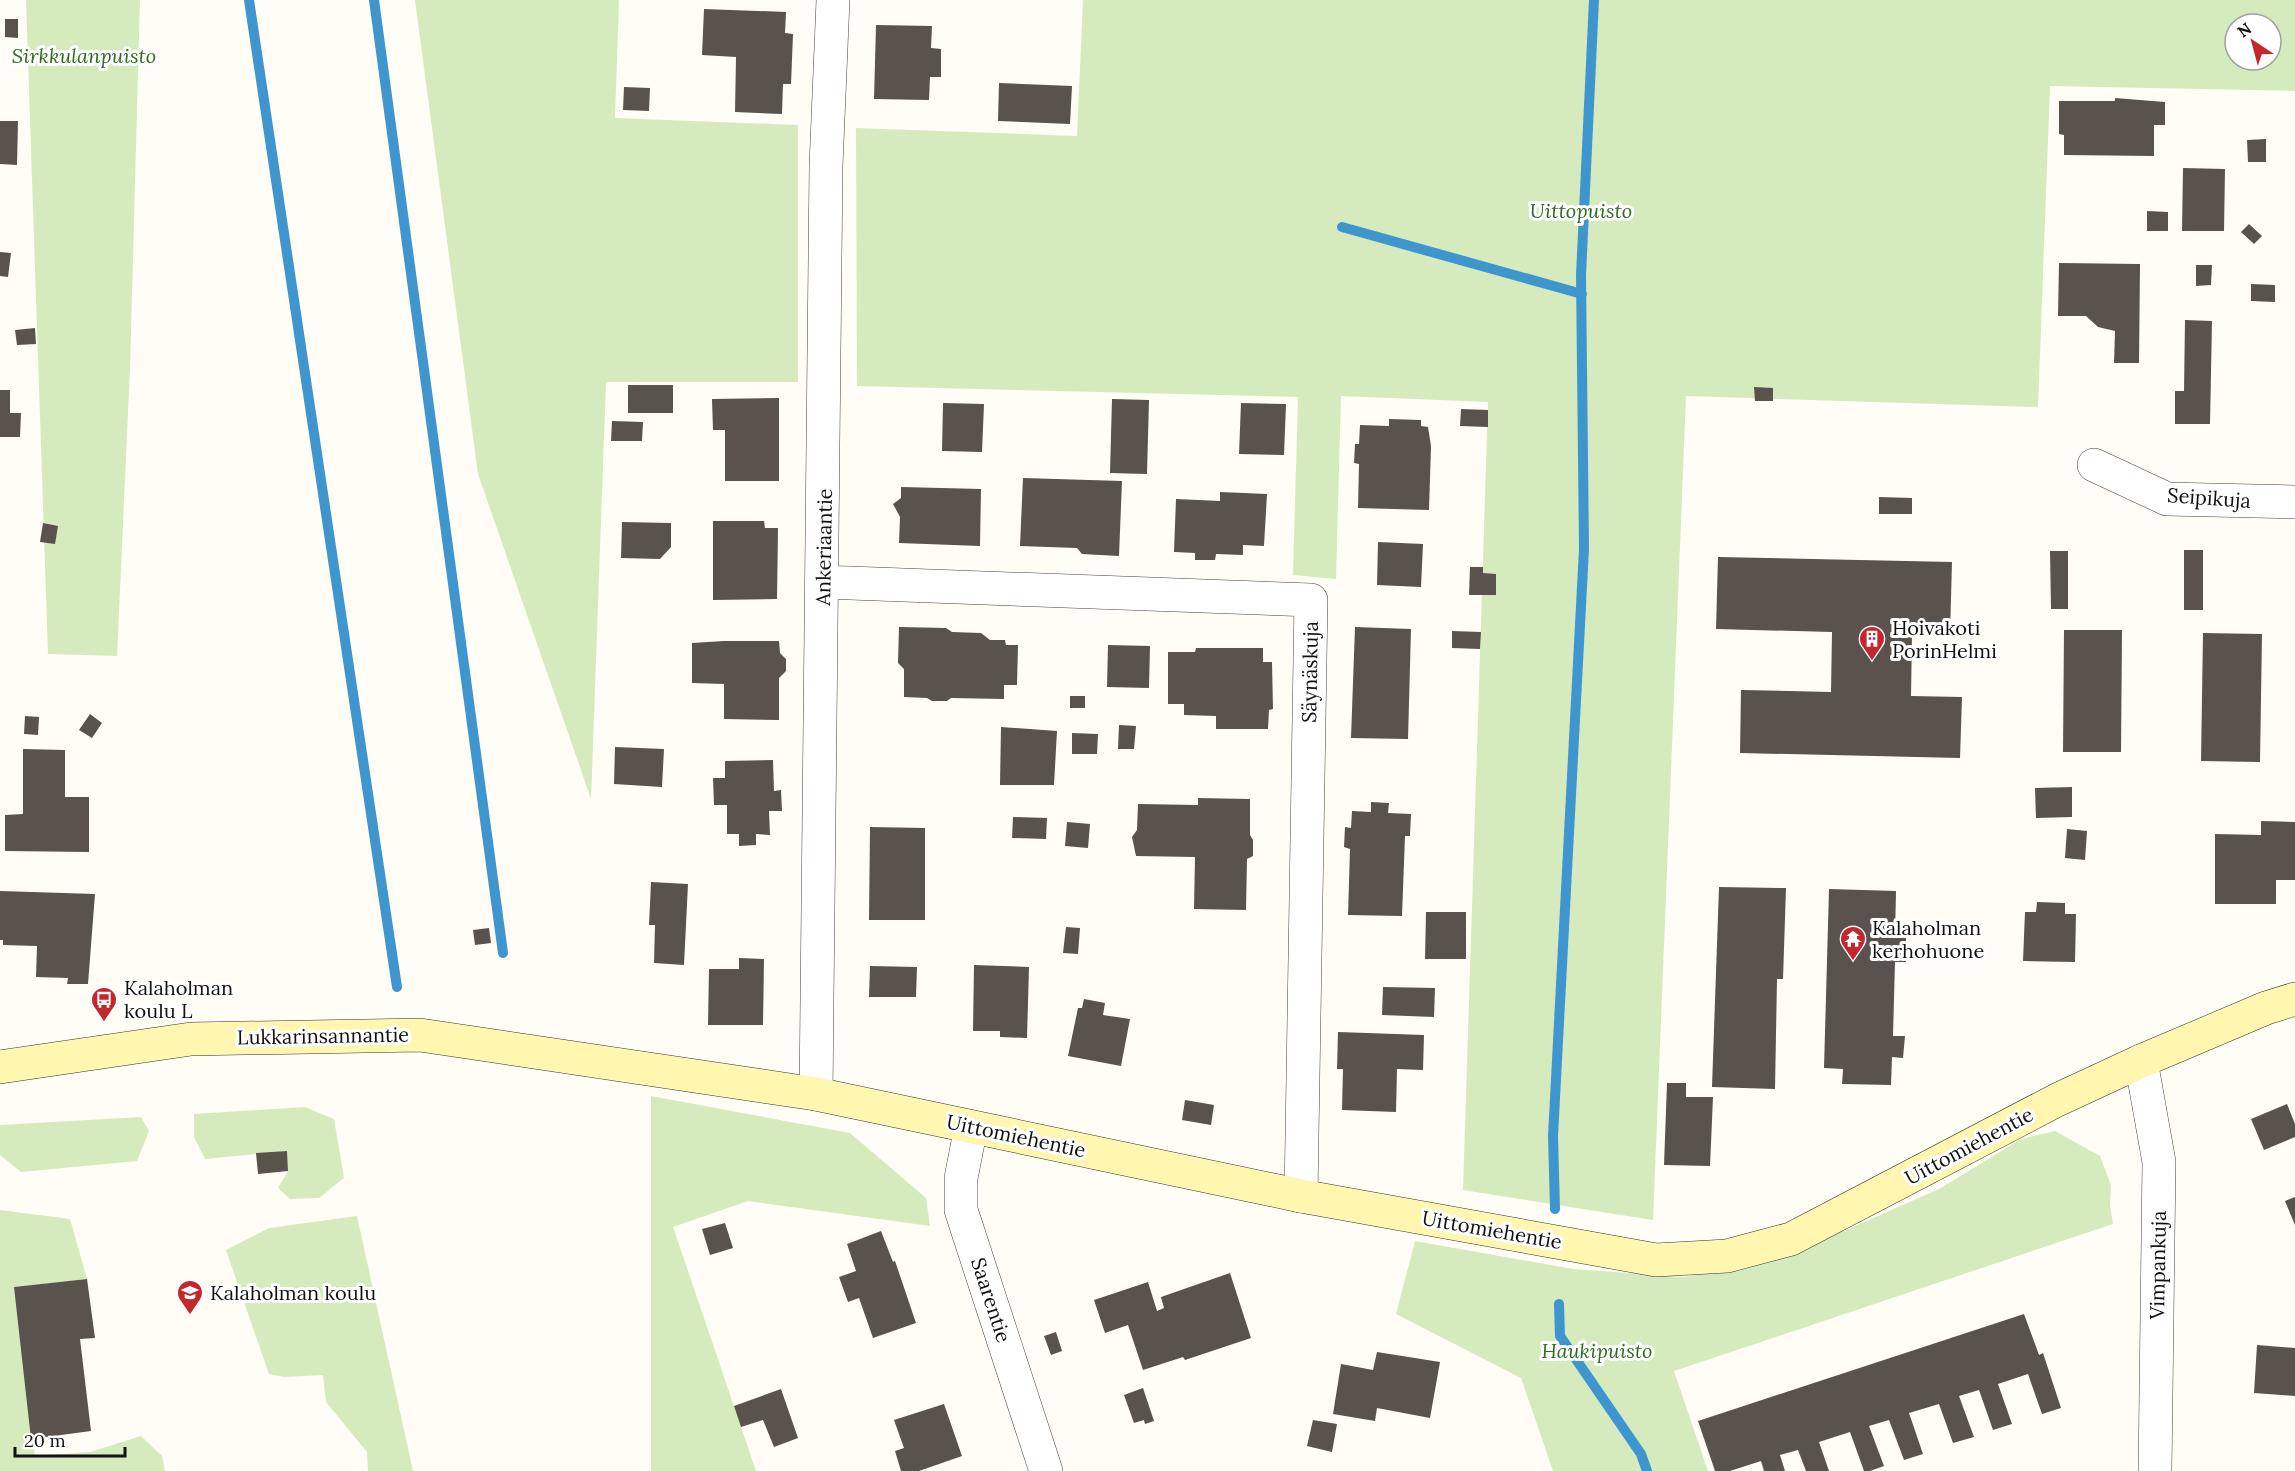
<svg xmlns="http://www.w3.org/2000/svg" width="2295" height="1471" font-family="Lora,serif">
	<rect width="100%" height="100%" fill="#fffdf5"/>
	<!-- green -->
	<path fill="#d5ebbd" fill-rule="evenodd" d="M 26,0 L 140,0 L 130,368 L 117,656 L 48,654 Z
		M 415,0 L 619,0 L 615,118 L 798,125 L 798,382 L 606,382 L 591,799 L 478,474 Z
		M 1083,0 L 2295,0 L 2295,91 L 2050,86 L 2038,407 L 1686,396 L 1653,1220 L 1463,1190 L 1488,402 L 1341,396 L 1336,579 L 1293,575 L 1298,397 L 857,386 L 856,128 L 1077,136 ZM 2235,24 L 2271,24 L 2271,60 L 2235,60 Z
		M 651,1096 L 850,1133 L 926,1198 L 930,1226 L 748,1201 L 673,1227 L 756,1471 L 651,1471 Z
		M 305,1107 L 334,1119 L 344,1178 L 319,1198 L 290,1199 L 278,1188 L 288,1171 L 287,1151 L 205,1159 L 194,1137 L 194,1114 Z
		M 141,1117 L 149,1131 L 137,1161 L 21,1172 L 0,1155 L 0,1125 Z
		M 2055,1131 L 2100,1156 L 2111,1185 L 2110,1206 L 2113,1224 L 1674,1371 L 1708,1471 L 1553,1471 L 1521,1378 L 1396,1314 L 1415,1241 L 1573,1269 L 1684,1277 L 1787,1256 L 1939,1189 L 2021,1139 Z
		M 0,1210 L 70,1219 L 87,1279 L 14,1287 L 35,1456 L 90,1452 L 141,1436 L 162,1456 L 165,1471 L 0,1471 Z
		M 357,1216 L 413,1471 L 368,1471 L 367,1452 L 326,1402 L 323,1375 L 284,1377 L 269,1374 L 226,1250 L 269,1228 Z"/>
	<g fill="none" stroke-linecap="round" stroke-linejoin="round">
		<!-- stream -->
		<path stroke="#3f96cf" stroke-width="10" d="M 249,0 L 397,987
			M 374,0 L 503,953
			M 1342,227 L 1582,294
			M 1555,1209 L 1553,1136 L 1584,549 L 1581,275 L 1594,0
			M 1559,1304 L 1560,1336 L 1641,1454 L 1647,1471"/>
	</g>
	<!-- building -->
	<path fill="#5a524d" d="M 704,9 L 786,12 L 785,33 L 793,34 L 791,84 L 783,84 L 782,114 L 735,112 L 736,57 L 702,55 Z
		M 5,19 L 18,19 L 18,38 L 5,37 Z
		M 876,25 L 932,26 L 931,48 L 941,49 L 941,77 L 930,77 L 929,100 L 874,99 Z
		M 999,83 L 1072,86 L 1070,124 L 998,121 Z
		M 624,87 L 650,88 L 649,111 L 623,110 Z
		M 2115,98 L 2165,102 L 2165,125 L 2154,125 L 2154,156 L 2064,155 L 2064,135 L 2059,134 L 2059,101 L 2115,101 Z
		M 0,121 L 18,121 L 17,165 L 0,164 Z
		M 2266,139 L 2266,162 L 2248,162 L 2247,140 Z
		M 2183,168 L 2225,169 L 2224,231 L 2182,231 Z
		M 2147,211 L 2168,212 L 2168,231 L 2147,231 Z
		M 2249,224 L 2262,236 L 2254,244 L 2241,232 Z
		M 0,252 L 11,253 L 8,277 L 0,276 Z
		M 2059,263 L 2140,264 L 2139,363 L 2114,363 L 2115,331 L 2098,327 L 2086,316 L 2058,316 Z
		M 2196,265 L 2212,265 L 2211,285 L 2196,286 Z
		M 2251,284 L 2275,285 L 2275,302 L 2251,301 Z
		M 2185,320 L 2212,321 L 2210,424 L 2175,424 L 2175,391 L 2184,391 Z
		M 35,328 L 36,344 L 17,345 L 15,330 Z
		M 628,385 L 673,385 L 673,413 L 628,413 Z
		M 1754,387 L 1773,388 L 1773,401 L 1755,401 Z
		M 0,390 L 10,390 L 10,413 L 21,413 L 20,437 L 0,437 Z
		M 779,398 L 779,481 L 725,481 L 725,430 L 713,430 L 712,399 Z
		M 1112,399 L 1149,400 L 1147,474 L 1110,473 Z
		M 943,403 L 984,404 L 982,452 L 942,451 Z
		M 1241,403 L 1286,404 L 1284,455 L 1239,454 Z
		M 1461,409 L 1488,410 L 1488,427 L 1460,426 Z
		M 1389,419 L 1421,420 L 1421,426 L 1428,427 L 1431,446 L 1429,510 L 1358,508 L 1359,464 L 1354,463 L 1355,444 L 1359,444 L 1360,425 L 1389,426 Z
		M 612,421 L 643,422 L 642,441 L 611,441 Z
		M 1023,478 L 1122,481 L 1119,556 L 1082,554 L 1077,548 L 1020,546 Z
		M 901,487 L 981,489 L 980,546 L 899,543 L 900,517 L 893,504 L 901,498 Z
		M 1220,492 L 1267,494 L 1264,546 L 1243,545 L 1243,555 L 1216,554 L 1215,560 L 1195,560 L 1195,553 L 1174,552 L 1176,499 L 1220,501 Z
		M 1879,497 L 1912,498 L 1912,514 L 1879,514 Z
		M 713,521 L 764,521 L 765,528 L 778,528 L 777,599 L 713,600 Z
		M 622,522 L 671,523 L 671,547 L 660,559 L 621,558 Z
		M 43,523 L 58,526 L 55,544 L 40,542 Z
		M 1378,542 L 1423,544 L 1421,587 L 1377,585 Z
		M 2184,550 L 2203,550 L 2203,610 L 2184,610 Z
		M 2050,551 L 2068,551 L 2068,609 L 2051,609 Z
		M 1718,557 L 1952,562 L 1950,635 L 1912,634 L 1911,696 L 1962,697 L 1960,758 L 1740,753 L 1741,690 L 1831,692 L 1832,632 L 1716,629 Z
		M 1470,567 L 1483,567 L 1483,573 L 1496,574 L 1496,595 L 1469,595 Z
		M 899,627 L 946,628 L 952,632 L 981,633 L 990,640 L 1005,640 L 1006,645 L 1018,645 L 1017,685 L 1004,685 L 1004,699 L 951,698 L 947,701 L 932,701 L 927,698 L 904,697 L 904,669 L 898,663 Z
		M 1355,627 L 1411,629 L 1408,739 L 1351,738 Z
		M 2064,630 L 2122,630 L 2121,752 L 2063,752 Z
		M 1452,631 L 1481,632 L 1480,649 L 1452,648 Z
		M 2203,633 L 2262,634 L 2260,762 L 2201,761 Z
		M 724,641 L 779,641 L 780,653 L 786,659 L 786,671 L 779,678 L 779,720 L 724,719 L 724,684 L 692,683 L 692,643 Z
		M 1108,645 L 1150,646 L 1149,688 L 1107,687 Z
		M 1196,648 L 1263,648 L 1263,662 L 1272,662 L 1273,709 L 1269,710 L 1268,729 L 1216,729 L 1216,716 L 1184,715 L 1184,704 L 1168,704 L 1168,652 L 1195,652 Z
		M 1070,696 L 1085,696 L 1085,708 L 1070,708 Z
		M 90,714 L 102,723 L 92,738 L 79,730 Z
		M 25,716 L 39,717 L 38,735 L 24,734 Z
		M 1119,725 L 1136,726 L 1134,749 L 1118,749 Z
		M 1001,727 L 1057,731 L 1054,785 L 1000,785 Z
		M 1072,733 L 1098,734 L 1097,754 L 1072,754 Z
		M 615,747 L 664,749 L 662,787 L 614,784 Z
		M 23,749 L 65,750 L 65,797 L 89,797 L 89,852 L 5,851 L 5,815 L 23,814 Z
		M 773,760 L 774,791 L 781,790 L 782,811 L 769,811 L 770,835 L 756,834 L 756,845 L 739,846 L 739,834 L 727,834 L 727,805 L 714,805 L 713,778 L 725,778 L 725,761 Z
		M 2072,787 L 2072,817 L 2036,818 L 2035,788 Z
		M 1198,798 L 1250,799 L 1250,835 L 1253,840 L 1253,856 L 1247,859 L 1246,910 L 1194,909 L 1195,857 L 1136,856 L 1132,837 L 1137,830 L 1138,804 L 1198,805 Z
		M 1371,802 L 1389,803 L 1388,813 L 1411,814 L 1410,836 L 1405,836 L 1402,916 L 1348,915 L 1350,849 L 1344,847 L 1345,827 L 1351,828 L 1352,811 L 1371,812 Z
		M 1013,817 L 1047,818 L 1046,839 L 1012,838 Z
		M 2261,821 L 2295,822 L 2295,880 L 2276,880 L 2276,904 L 2215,904 L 2215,834 L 2261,835 Z
		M 1067,822 L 1090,824 L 1088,848 L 1065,846 Z
		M 870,827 L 925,828 L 925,920 L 869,920 Z
		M 2067,829 L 2087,831 L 2085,860 L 2065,858 Z
		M 651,882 L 688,884 L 684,965 L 654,963 L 655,925 L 649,925 Z
		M 1719,887 L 1786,888 L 1783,979 L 1777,979 L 1775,1089 L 1712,1087 Z
		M 1829,889 L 1896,891 L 1895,937 L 1906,938 L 1906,962 L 1895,962 L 1893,1036 L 1905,1036 L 1903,1058 L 1892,1057 L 1891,1085 L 1842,1084 L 1843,1069 L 1824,1068 Z
		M 0,891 L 95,894 L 88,984 L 67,984 L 68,978 L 36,977 L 37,946 L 3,945 L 3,940 L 0,940 Z
		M 2037,902 L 2065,903 L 2065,914 L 2076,914 L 2075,962 L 2023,961 L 2025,912 L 2036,912 Z
		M 1426,912 L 1466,912 L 1466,959 L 1425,959 Z
		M 1066,927 L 1080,928 L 1078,954 L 1063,953 Z
		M 489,928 L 491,943 L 475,945 L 473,930 Z
		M 739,958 L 764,959 L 763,1025 L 708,1025 L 709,969 L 739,969 Z
		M 974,965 L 1029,967 L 1027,1038 L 1000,1037 L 1000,1031 L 973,1031 Z
		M 870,966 L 917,967 L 916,997 L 869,997 Z
		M 1383,987 L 1435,988 L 1434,1017 L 1382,1015 Z
		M 1084,999 L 1105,1003 L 1103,1015 L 1130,1019 L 1121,1066 L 1068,1056 L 1078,1008 L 1082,1008 Z
		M 1338,1032 L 1424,1035 L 1423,1070 L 1397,1069 L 1396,1112 L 1342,1110 L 1343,1069 L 1337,1069 Z
		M 1667,1083 L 1686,1083 L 1686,1097 L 1713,1097 L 1710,1166 L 1664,1165 Z
		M 1185,1100 L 1214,1105 L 1211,1125 L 1182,1120 Z
		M 2287,1104 L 2295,1124 L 2295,1137 L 2264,1150 L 2251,1119 Z
		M 287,1151 L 288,1171 L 258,1174 L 256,1153 Z
		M 2295,1197 L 2295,1225 L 2285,1201 Z
		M 725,1223 L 733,1248 L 710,1255 L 702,1229 Z
		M 881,1231 L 893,1262 L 895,1261 L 916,1323 L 873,1338 L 859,1298 L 848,1302 L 839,1277 L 856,1271 L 847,1244 Z
		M 1230,1273 L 1251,1338 L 1185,1360 L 1183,1357 L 1143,1370 L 1128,1325 L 1105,1333 L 1094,1300 L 1148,1282 L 1157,1311 L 1164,1308 L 1161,1297 Z
		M 87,1279 L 95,1338 L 80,1339 L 91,1431 L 31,1439 L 14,1287 Z
		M 2024,1314 L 2039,1355 L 2043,1353 L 2061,1408 L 2042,1414 L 2028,1374 L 1998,1384 L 2012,1424 L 1993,1430 L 1979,1390 L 1959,1396 L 1974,1437 L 1953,1443 L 1939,1404 L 1909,1413 L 1923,1454 L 1904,1460 L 1889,1420 L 1869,1426 L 1884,1466 L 1870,1471 L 1864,1471 L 1850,1432 L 1819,1442 L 1829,1471 L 1806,1471 L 1798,1450 L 1780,1455 L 1785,1471 L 1764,1471 L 1761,1461 L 1730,1471 L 1715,1471 L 1698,1421 Z
		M 1056,1332 L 1062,1351 L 1051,1355 L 1044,1336 Z
		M 2257,1345 L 2295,1348 L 2295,1396 L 2254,1393 Z
		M 1377,1352 L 1440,1362 L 1430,1418 L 1377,1408 L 1375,1421 L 1333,1414 L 1341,1364 L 1373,1370 Z
		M 1143,1388 L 1154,1421 L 1145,1424 L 1144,1420 L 1134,1423 L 1124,1395 Z
		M 781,1389 L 798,1438 L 774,1447 L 763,1420 L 741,1427 L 734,1406 Z
		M 944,1404 L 962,1456 L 919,1471 L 901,1471 L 895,1451 L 904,1448 L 894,1420 Z
		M 1313,1420 L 1337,1424 L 1332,1452 L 1307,1446 Z"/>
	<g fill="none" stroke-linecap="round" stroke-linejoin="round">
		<defs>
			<path id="street" d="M 2094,465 L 2167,499 L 2295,502
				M 823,582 L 1311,600 L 1301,1196
				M 2141,1061 L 2159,1162 L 2155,1471
				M 816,1094 L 826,166 L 833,0
				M 971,1127 L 961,1178 L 961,1210 L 1046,1471"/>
			<path id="secondary" d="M 0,1067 L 191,1039 L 420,1035 L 816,1094 L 1301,1196 L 1656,1260 L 1727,1256 L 1791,1239 L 2057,1100 L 2141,1061 L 2266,1008 L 2295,999"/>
		</defs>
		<!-- street casing -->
		<use href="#street" stroke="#444" stroke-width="34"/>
		<!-- secondary casing -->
		<use href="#secondary" stroke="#333" stroke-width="34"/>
		<!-- street -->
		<use href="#street" stroke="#fff" stroke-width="33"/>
		<!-- secondary -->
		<use href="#secondary" stroke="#fff6b0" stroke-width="33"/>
	</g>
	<!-- icons -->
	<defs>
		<symbol id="building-pin" viewBox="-11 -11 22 30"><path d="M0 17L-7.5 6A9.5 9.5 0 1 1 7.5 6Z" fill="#c4262e" stroke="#fff"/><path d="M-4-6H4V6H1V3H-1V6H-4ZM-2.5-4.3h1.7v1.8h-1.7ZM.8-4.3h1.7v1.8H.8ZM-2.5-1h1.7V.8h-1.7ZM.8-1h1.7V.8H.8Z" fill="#fff"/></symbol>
		<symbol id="temple-pin" viewBox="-11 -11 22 30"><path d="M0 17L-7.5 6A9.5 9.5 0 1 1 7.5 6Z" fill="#c4262e" stroke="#fff"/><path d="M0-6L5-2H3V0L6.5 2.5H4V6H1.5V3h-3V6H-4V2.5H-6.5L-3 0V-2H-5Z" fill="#fff"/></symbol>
		<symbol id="bus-pin" viewBox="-11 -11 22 30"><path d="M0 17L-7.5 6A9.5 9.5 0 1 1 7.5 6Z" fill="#c4262e" stroke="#fff"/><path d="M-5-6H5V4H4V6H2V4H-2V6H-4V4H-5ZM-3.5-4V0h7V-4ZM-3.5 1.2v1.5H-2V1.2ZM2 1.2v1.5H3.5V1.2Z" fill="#fff"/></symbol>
		<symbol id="school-pin" viewBox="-11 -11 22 30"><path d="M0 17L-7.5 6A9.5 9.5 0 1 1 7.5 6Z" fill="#c4262e" stroke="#fff"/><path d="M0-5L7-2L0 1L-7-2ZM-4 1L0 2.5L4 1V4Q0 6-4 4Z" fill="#fff"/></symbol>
	</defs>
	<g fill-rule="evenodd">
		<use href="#building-pin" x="1857" y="624" width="30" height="40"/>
		<use href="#temple-pin" x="1838" y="924" width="30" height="40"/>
		<use href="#bus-pin" x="89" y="985" width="30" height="40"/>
		<use href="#school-pin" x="175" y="1278" width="30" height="40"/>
	</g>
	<g text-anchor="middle" stroke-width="6" stroke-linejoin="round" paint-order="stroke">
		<!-- park labels -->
		<g font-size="20" font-style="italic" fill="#2f6b1f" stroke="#fff">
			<text x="84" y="63">Sirkkulanpuisto</text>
			<text x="1581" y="218">Uittopuisto</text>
			<text x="1597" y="1358">Haukipuisto</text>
		</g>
		<!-- street labels -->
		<g font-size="20" fill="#111" stroke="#fff">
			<text transform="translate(2209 498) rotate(4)" y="7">Seipikuja</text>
			<text transform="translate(824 547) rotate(-89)" y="7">Ankeriaantie</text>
			<text transform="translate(1310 672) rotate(-89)" y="7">Säynäskuja</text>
			<text transform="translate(323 1036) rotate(-1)" y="7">Lukkarinsannantie</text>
			<text transform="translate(1016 1136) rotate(12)" y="7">Uittomiehentie</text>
			<text transform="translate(1969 1146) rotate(-28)" y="7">Uittomiehentie</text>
			<text transform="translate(1492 1230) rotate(10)" y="7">Uittomiehentie</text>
			<text transform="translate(2158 1265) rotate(-89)" y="7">Vimpankuja</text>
			<text transform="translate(991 1300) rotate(72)" y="7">Saarentie</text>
		</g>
		<!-- poi labels -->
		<g font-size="20" fill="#111" stroke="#fff" text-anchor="start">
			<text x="1892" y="635">Hoivakoti<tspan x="1892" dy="23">PorinHelmi</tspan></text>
			<text x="1872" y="935">Kalaholman<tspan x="1872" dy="23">kerhohuone</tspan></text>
			<text x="124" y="995">Kalaholman<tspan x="124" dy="23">koulu L</tspan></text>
			<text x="210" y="1300">Kalaholman koulu</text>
		</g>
	</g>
	<!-- north arrow -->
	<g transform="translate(2253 42) rotate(324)"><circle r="28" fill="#ffffff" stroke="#a0a0a0" stroke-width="1.5"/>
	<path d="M0-4.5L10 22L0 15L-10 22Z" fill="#c4262e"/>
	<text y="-9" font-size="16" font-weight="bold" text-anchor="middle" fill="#111111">N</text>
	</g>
	<!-- scale -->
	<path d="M15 1447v9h110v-9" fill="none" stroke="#111111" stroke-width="3"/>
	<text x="24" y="1447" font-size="18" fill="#111111" stroke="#ffffff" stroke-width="4.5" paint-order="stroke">20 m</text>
</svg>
